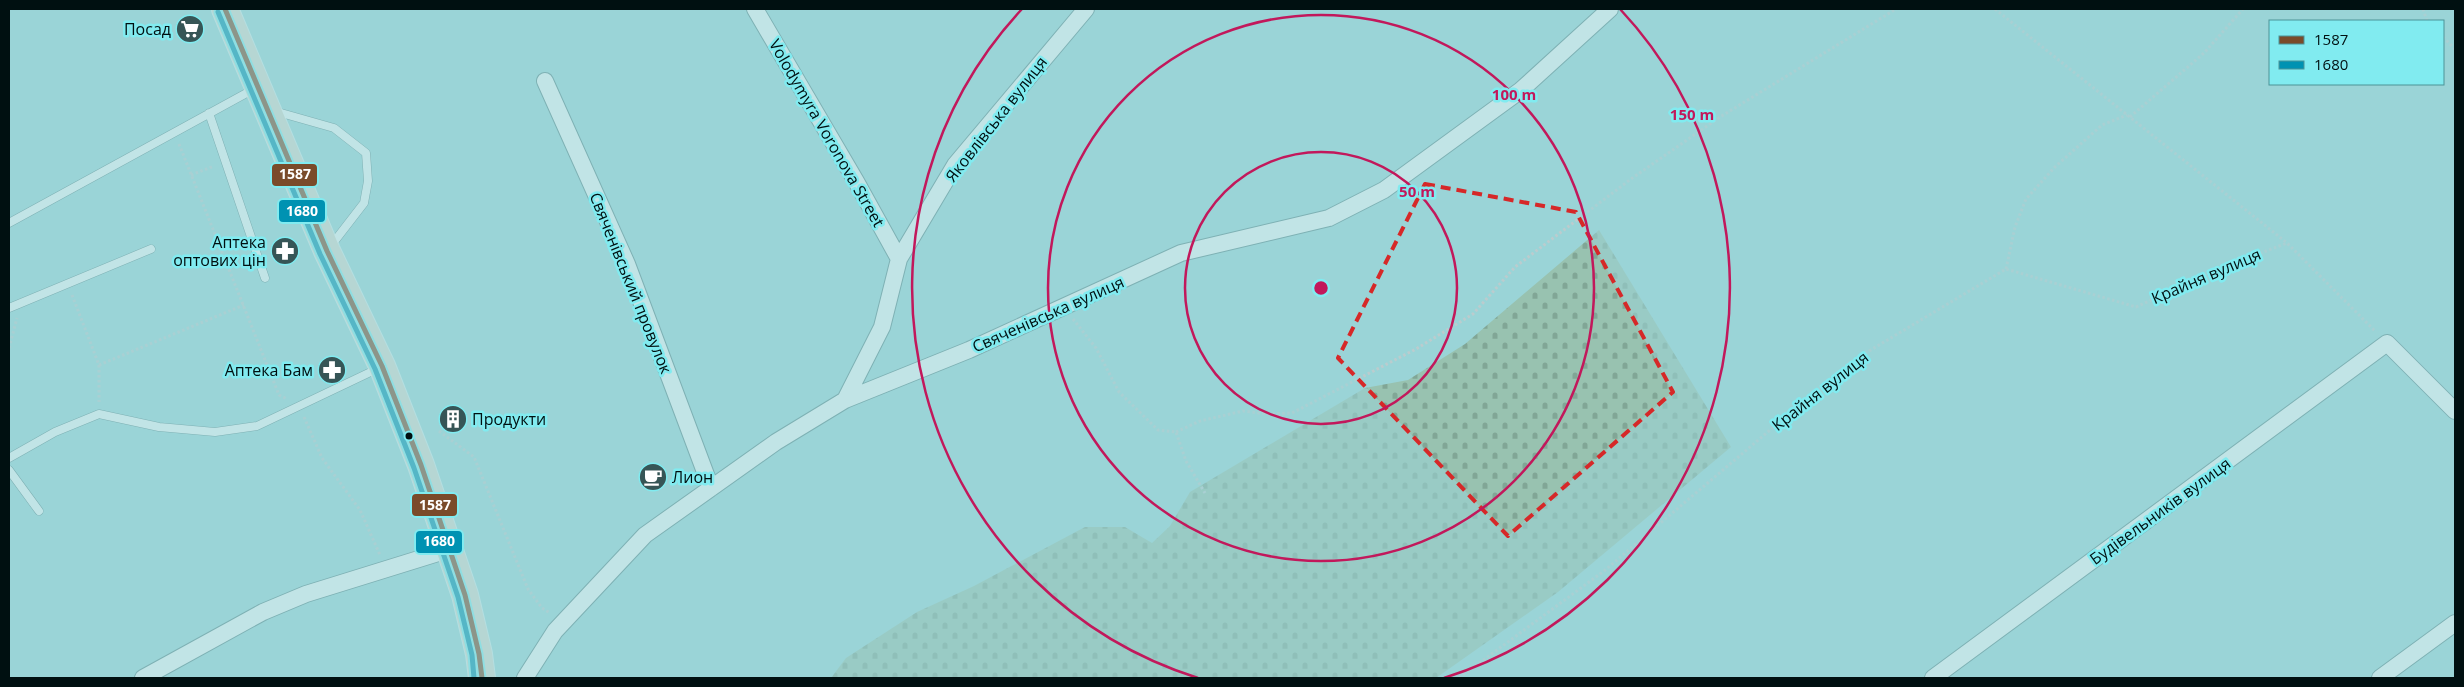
<svg xmlns="http://www.w3.org/2000/svg" width="2464" height="687" font-family="'Open Sans',sans-serif">
	<defs>
		<pattern id="cemetery-stones" width="16" height="16" patternUnits="userSpaceOnUse" patternTransform="scale(1.25)"><rect width="16" height="16" fill="#98c2b0"/><path d="M2 7V4a2 2 0 0 1 4 0v3zM10 15v-3a2 2 0 0 1 4 0v3z" fill="#81a696"/></pattern>
	</defs>
	<rect width="100%" height="100%" fill="#9ad4d7"/>
	<!-- cemetery -->
	<path fill="url(#cemetery-stones)" d="M 1599,230 L 1731,447 L 1558,592 L 1436,678 L 831,678 L 846,658 L 917,612 L 974,586 L 1085,527 L 1125,527 L 1152,543 L 1170,526 L 1190,492 L 1365,388 L 1408,380 L 1465,344 Z"/>
	<g fill="none" stroke-linecap="round" stroke-linejoin="round">
		<defs>
			<path id="service" d="M 274,111 L 334,128 L 366,153 L 368,181 L 364,203 L 330,247
				M 209,113 L 265,278
				M 9,223 L 254,89
				M 9,308 L 151,249
				M 9,458 L 55,432 L 99,414 L 159,427 L 215,432 L 257,426 L 379,368
				M 9,470 L 39,511"/>
			<path id="minor" d="M 755,9 L 857,183 L 899,259
				M 545,81 L 627,264 L 711,488
				M 845,400 L 882,327 L 899,259 L 955,165 L 1086,9
				M 143,678 L 263,612 L 306,594 L 451,549
				M 525,678 L 555,631 L 645,535 L 776,442 L 845,400 L 969,350 L 1181,253 L 1329,218 L 1384,190 L 1521,90 L 1610,9
				M 1933,678 L 2387,343 L 2455,411
				M 2380,678 L 2455,623"/>
			<path id="trunk" d="M 225,9 L 327,251 L 382,366 L 421,465 L 465,595 L 479,654 L 482,678"/>
		</defs>
		<!-- service casing -->
		<use href="#service" stroke="#5b888a" stroke-width="9"/>
		<!-- minor casing -->
		<use href="#minor" stroke="#5b888a" stroke-width="18"/>
		<!-- trunk casing -->
		<use href="#trunk" stroke="#d2eced" stroke-width="28"/>
		<!-- path -->
		<path stroke="#bbccce" stroke-width="3" stroke-dasharray="2.5 2.5" stroke-linecap="butt" d="M 1995,9 L 2287,243 L 2375,331
			M 2423,9 L 2427,21
			M 2443,37 L 2455,49
			M 2130,117 L 2204,53 L 2243,9
			M 179,144 L 279,395 L 287,399
			M 191,175 L 214,166
			M 2006,269 L 2015,227 L 2026,199 L 2055,167 L 2102,125 L 2127,115
			M 72,295 L 99,365 L 244,305
			M 1073,319 L 1096,348 L 1119,392 L 1158,430 L 1176,432 L 1186,461 L 1205,493
			M 9,348 L 17,318
			M 99,365 L 99,402
			M 304,417 L 322,458 L 360,510 L 380,555
			M 439,431 L 474,457 L 528,589 L 542,608 L 550,613
			M 1176,432 L 1200,421 L 1243,411 L 1268,414 L 1292,413 L 1416,349 L 1473,314 L 1515,267 L 1631,179 L 1720,117 L 1896,9
			M 1459,678 L 1604,571 L 1849,363 L 2006,269 L 2136,307 L 2214,271 L 2287,243"/>
		<!-- service -->
		<use href="#service" stroke="#f0f9f9" stroke-width="8"/>
		<!-- minor -->
		<use href="#minor" stroke="#f0f9f9" stroke-width="16"/>
		<!-- trunk -->
		<use href="#trunk" stroke="#d7dace" stroke-width="26"/>
		<defs>
			<path id="bus-1" d="M 225,9 L 327,251 L 382,366 L 421,465 L 465,595 L 479,654 L 482,678"/>
			<path id="bus-2" d="M 218,12 L 320,254 L 375,369 L 414,468 L 458,597 L 472,655 L 474,678"/>
		</defs>
		<!-- bus-1 casing -->
		<use href="#bus-1" stroke="#81ebf0" stroke-width="9"/>
		<!-- bus-2 casing -->
		<use href="#bus-2" stroke="#81ebf0" stroke-width="9"/>
		<!-- bus-1 -->
		<use href="#bus-1" stroke="#7a4b2a" stroke-width="5"/>
		<!-- bus-2 -->
		<use href="#bus-2" stroke="#0092b2" stroke-width="5"/>
	</g>
	<!-- marked area -->
	<path d="M0 0H2464V687H0ZM 1425,184 L 1576,212 L 1673,392 L 1508,536 L 1338,358 Z" fill="#9ad4d7" fill-opacity=".55" fill-rule="evenodd"/>
	<path fill="none" stroke="#d62828" stroke-width="4" stroke-dasharray="10 6" stroke-linejoin="round" d="M 1425,184 L 1576,212 L 1673,392 L 1508,536 L 1338,358 Z"/>
	<!-- distance rings -->
	<g fill="none" stroke="#c2185b" stroke-width="2.5">
		<circle cx="1321" cy="288" r="136"/>
		<circle cx="1321" cy="288" r="273"/>
		<path d="M1198 678A409 409 0 0 1 1022 9M1620 9A409 409 0 0 1 1444 678"/>
	</g>
	<!-- icons -->
	<defs>
		<symbol id="supermarket-disc" viewBox="-11 -11 22 22"><circle r="9.5" fill="#365556" stroke="#81ebf0"/><path d="M-6-5.5h2.5l.6 2H6L4.5 2H-2.5L-4.4-4H-6ZM-1.5 3.2a1.3 1.3 0 1 0 .1 0ZM3 3.2a1.3 1.3 0 1 0 .1 0Z" fill="#fff"/></symbol>
		<symbol id="pharmacy-disc" viewBox="-11 -11 22 22"><circle r="9.5" fill="#365556" stroke="#81ebf0"/><path d="M-2-6h4v4h4v4h-4v4h-4v-4h-4v-4h4Z" fill="#fff"/></symbol>
		<symbol id="building-disc" viewBox="-11 -11 22 22"><circle r="9.5" fill="#365556" stroke="#81ebf0"/><path d="M-4-6H4V6H1V3H-1V6H-4ZM-2.5-4.3h1.7v1.8h-1.7ZM.8-4.3h1.7v1.8H.8ZM-2.5-1h1.7V.8h-1.7ZM.8-1h1.7V.8H.8Z" fill="#fff"/></symbol>
		<symbol id="cafe-disc" viewBox="-11 -11 22 22"><circle r="9.5" fill="#365556" stroke="#81ebf0"/><path d="M-5.5-4.5H6V0H3Q3 3.5 0 3.5H-2.5Q-5.5 3.5-5.5 0ZM3-3.2v2h1.7v-2ZM-6 4.5H4V6H-6Z" fill="#fff"/></symbol>
	</defs>
	<g fill-rule="evenodd">
		<use href="#supermarket-disc" x="174" y="13" width="32" height="32"/>
		<use href="#pharmacy-disc" x="269" y="235" width="32" height="32"/>
		<use href="#pharmacy-disc" x="316" y="354" width="32" height="32"/>
		<use href="#building-disc" x="437" y="403" width="32" height="32"/>
		<use href="#cafe-disc" x="637" y="461" width="32" height="32"/>
	</g>
	<!-- markers -->
	<circle fill="#001011" stroke="#81ebf0" stroke-width="2" cx="409" cy="436" r="4.5"/>
	<g text-anchor="middle" stroke-width="5" stroke-linejoin="round" paint-order="stroke">
		<!-- poi labels -->
		<g font-size="16" fill="#001011" stroke="#81ebf0" text-anchor="end">
			<text x="171" y="35">Посад</text>
			<text x="266" y="248">Аптека<tspan x="266" dy="18">оптових цін</tspan></text>
			<text x="313" y="376">Аптека Бам</text>
			<text x="472" y="425" text-anchor="start">Продукти</text>
			<text x="672" y="483" text-anchor="start">Лион</text>
		</g>
		<!-- street labels -->
		<g font-size="16" fill="#001011" stroke="#81ebf0">
			<text transform="translate(996 119) rotate(-52)" y="6">Яковлівська вулиця</text>
			<text transform="translate(827 133) rotate(60)" y="6">Volodymyra Voronova Street</text>
			<text transform="translate(2206 276) rotate(-23)" y="6">Крайня вулиця</text>
			<text transform="translate(631 283) rotate(68)" y="6">Свяченівський провулок</text>
			<text transform="translate(1048 314) rotate(-24)" y="6">Свяченівська вулиця</text>
			<text transform="translate(1820 391) rotate(-38)" y="6">Крайня вулиця</text>
			<text transform="translate(2160 511) rotate(-36)" y="6">Будівельників вулиця</text>
		</g>
	</g>
	<circle cx="1321" cy="288" r="8" fill="#c2185b" stroke="#81ebf0" stroke-width="2.5"/>
	<g font-size="15" text-anchor="middle" font-weight="bold" fill="#c2185b" stroke="#81ebf0" stroke-width="5" stroke-linejoin="round" paint-order="stroke">
		<text x="1514" y="100">100 m</text>
		<text x="1692" y="120">150 m</text>
		<text x="1417" y="197">50 m</text>
	</g>
	<g stroke="#81ebf0" stroke-width="2">
		<rect x="271" y="163" width="47" height="24" rx="5" fill="#7a4b2a"/>
		<rect x="278" y="199" width="48" height="24" rx="5" fill="#0092b2"/>
		<rect x="411" y="493" width="47" height="24" rx="5" fill="#7a4b2a"/>
		<rect x="415" y="530" width="48" height="24" rx="5" fill="#0092b2"/>
	</g>
	<g font-size="14" text-anchor="middle" font-weight="bold" fill="#fff">
		<text x="295" y="179">1587</text>
		<text x="302" y="216">1680</text>
		<text x="435" y="510">1587</text>
		<text x="439" y="546">1680</text>
	</g>
	<!-- border -->
	<rect width="2464" height="687" fill="none" stroke="#001011" stroke-width="20"/>
	<!-- legend -->
	<rect x="2269" y="20" width="175" height="65" fill="#81ebf0" stroke="#4d9397"/>
	<rect x="2279" y="36" width="25" height="8" fill="#7a4b2a" stroke="#4d9397"/>
	<text x="2314" y="45" font-size="15" fill="#001011">1587</text>
	<rect x="2279" y="61" width="25" height="8" fill="#0092b2" stroke="#4d9397"/>
	<text x="2314" y="70" font-size="15" fill="#001011">1680</text>
</svg>
